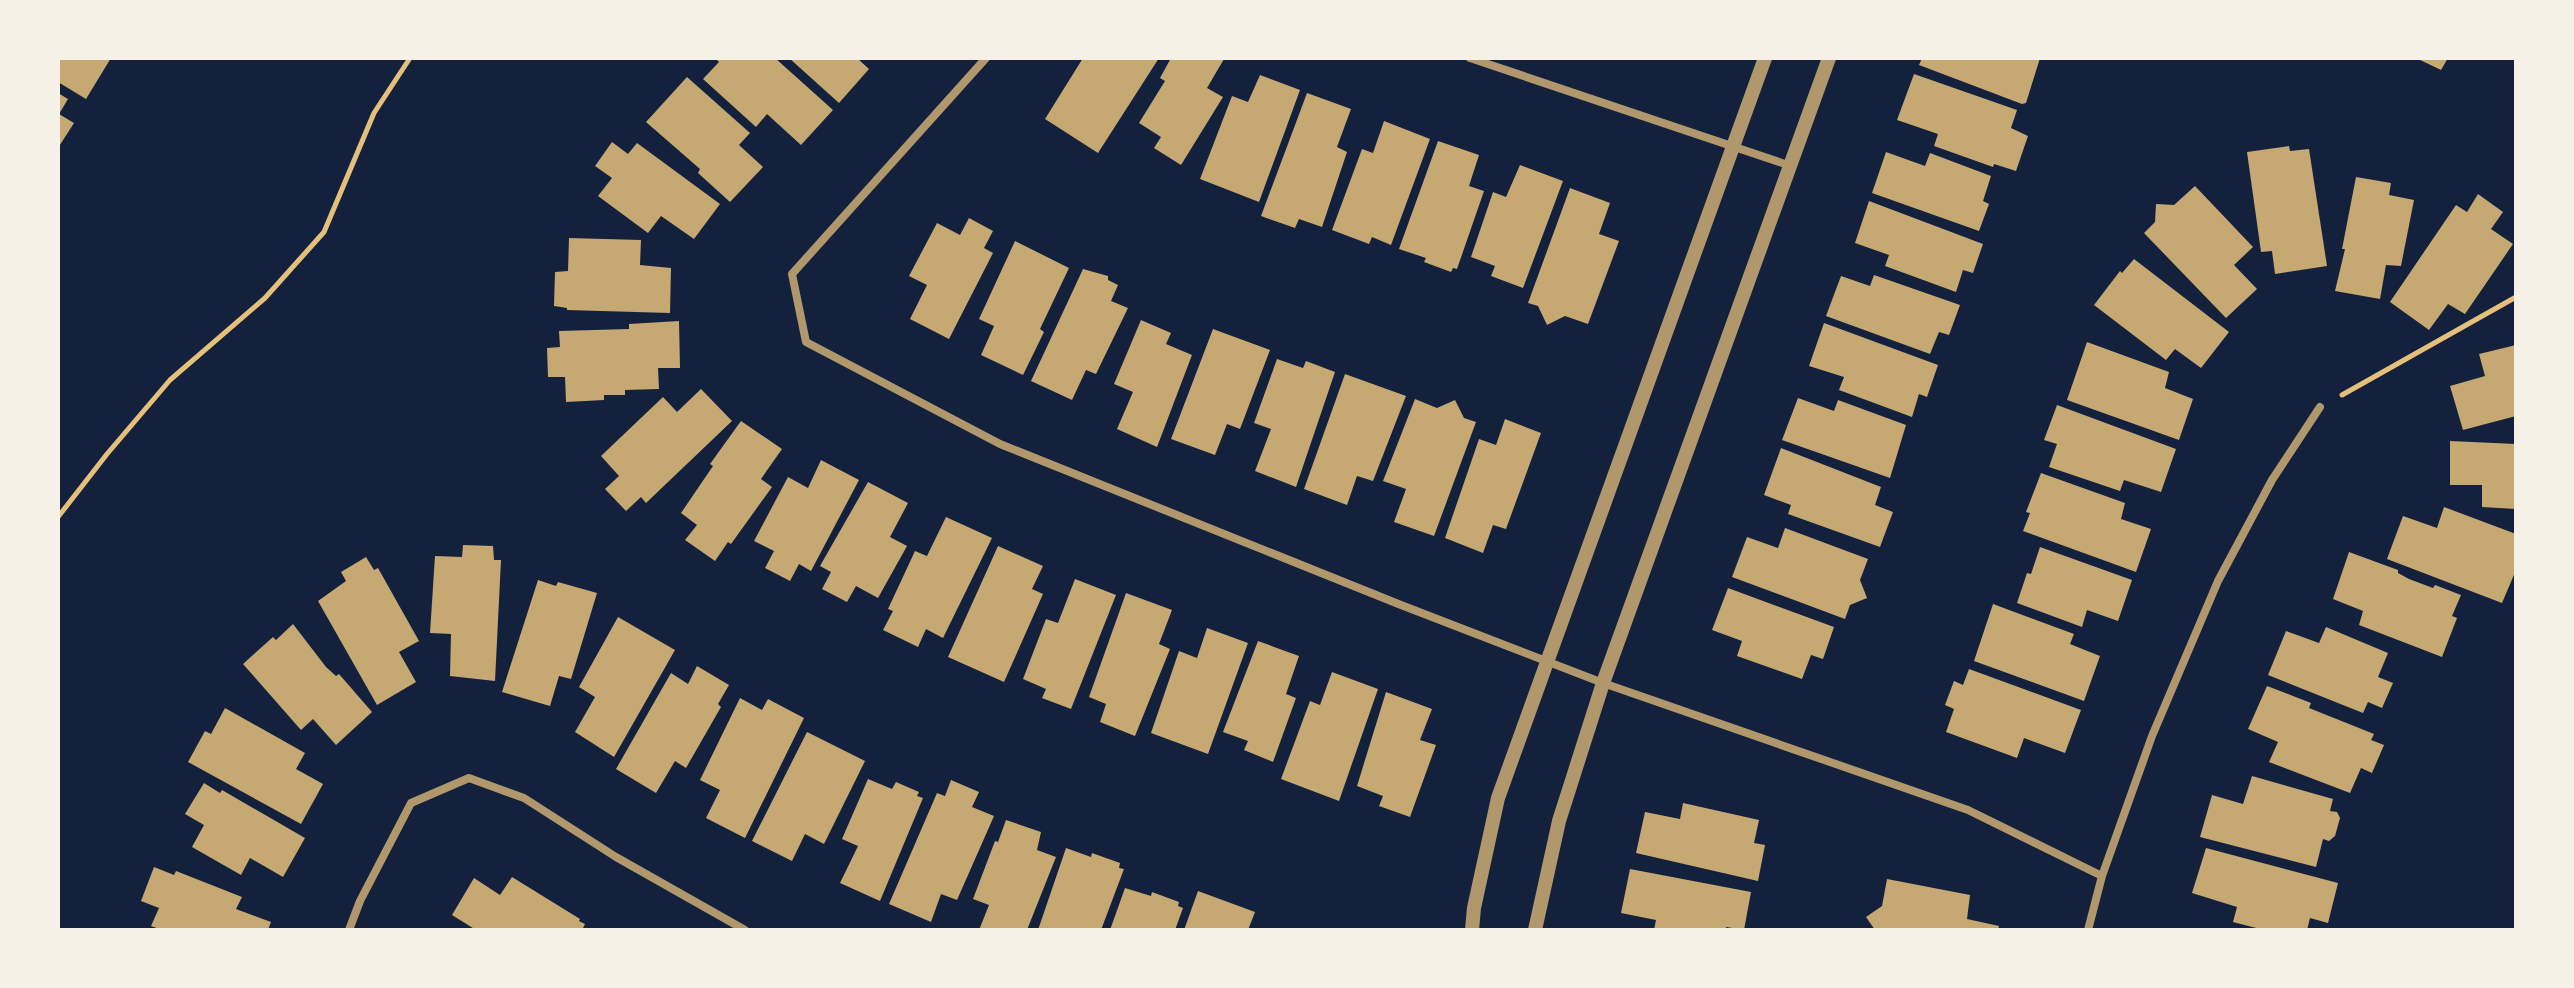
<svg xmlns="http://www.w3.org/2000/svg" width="2574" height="988" font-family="Commissioner,sans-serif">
	<rect width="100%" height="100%" fill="#14213d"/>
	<!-- building -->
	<path fill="#c6a872" d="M 58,58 L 111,58 L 86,99 L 58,82 Z
		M 715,58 L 775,58 L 833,110 L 801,145 L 767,114 L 756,127 L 703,79 L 719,62 Z
		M 789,58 L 857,58 L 869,69 L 839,103 Z
		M 1083,58 L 1159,58 L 1098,153 L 1045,119 Z
		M 1171,58 L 1224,59 L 1207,88 L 1223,97 L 1181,165 L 1154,148 L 1161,137 L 1139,123 L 1165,81 L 1160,78 Z
		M 1922,58 L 2040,58 L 2026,103 L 2022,104 L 1919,65 Z
		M 2416,58 L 2448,58 L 2441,70 Z
		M 1914,74 L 2017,110 L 2011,128 L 2028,136 L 2016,171 L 1994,164 L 1993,167 L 1934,146 L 1938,134 L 1897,120 Z
		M 1260,75 L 1300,90 L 1259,202 L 1200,179 L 1232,96 L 1248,102 Z
		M 687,77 L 750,133 L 739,145 L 763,167 L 730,202 L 698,173 L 700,169 L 646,122 Z
		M 58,93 L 68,99 L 59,114 L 74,123 L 58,148 Z
		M 1307,93 L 1351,109 L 1337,147 L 1347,152 L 1322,227 L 1299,219 L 1295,228 L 1261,216 Z
		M 1384,121 L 1430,139 L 1391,245 L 1372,237 L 1369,244 L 1332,230 L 1362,149 L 1373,153 Z
		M 1438,141 L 1479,155 L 1469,186 L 1484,191 L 1457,269 L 1453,268 L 1451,272 L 1424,262 L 1426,258 L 1399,249 Z
		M 612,142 L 628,154 L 637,143 L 720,204 L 694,239 L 661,216 L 648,233 L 598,196 L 612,178 L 595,166 Z
		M 2289,146 L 2290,151 L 2309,149 L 2327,266 L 2275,274 L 2272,251 L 2261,252 L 2247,152 Z
		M 1886,152 L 1925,166 L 1930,153 L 1991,176 L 1983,201 L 1989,204 L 1979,231 L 1872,193 Z
		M 1520,165 L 1563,181 L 1523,288 L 1491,276 L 1495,266 L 1471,257 L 1493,192 L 1506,197 Z
		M 2356,177 L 2391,183 L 2389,195 L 2414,200 L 2401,266 L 2386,265 L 2380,299 L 2335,291 L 2345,249 L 2342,249 Z
		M 2195,186 L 2253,247 L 2234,265 L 2257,289 L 2226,318 L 2144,233 L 2155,222 L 2156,204 L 2174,205 Z
		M 1570,188 L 1610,203 L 1599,234 L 1619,241 L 1588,324 L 1565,316 L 1547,325 L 1538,306 L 1528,303 Z
		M 2478,194 L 2503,212 L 2491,229 L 2513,244 L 2465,314 L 2448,304 L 2429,330 L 2390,302 L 2456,205 L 2467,212 Z
		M 1869,201 L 1983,244 L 1973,273 L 1963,270 L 1956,292 L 1885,266 L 1889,255 L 1855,243 Z
		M 969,218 L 993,231 L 984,248 L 993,253 L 949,339 L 910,319 L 927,285 L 909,276 L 937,223 L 960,235 Z
		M 569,238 L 641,240 L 640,265 L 671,268 L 670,313 L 567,310 L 567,308 L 554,306 L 555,272 L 568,271 Z
		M 1015,241 L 1069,268 L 1040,329 L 1044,332 L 1023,375 L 981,355 L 994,326 L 979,319 Z
		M 2134,259 L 2229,332 L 2201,368 L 2175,349 L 2166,360 L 2094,305 L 2120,271 L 2122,273 Z
		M 1083,269 L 1108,276 L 1108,280 L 1118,285 L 1111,301 L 1128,308 L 1096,374 L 1086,370 L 1072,400 L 1031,381 Z
		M 1874,275 L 1960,305 L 1949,335 L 1939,332 L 1930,354 L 1826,316 L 1841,276 L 1870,286 Z
		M 1141,320 L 1171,333 L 1166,344 L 1192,355 L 1157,447 L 1117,429 L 1133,392 L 1114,384 Z
		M 679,321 L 680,368 L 658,368 L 659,389 L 625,390 L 625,395 L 604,395 L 604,400 L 566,402 L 565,377 L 548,377 L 547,348 L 560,347 L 559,331 L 629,329 L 629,324 Z
		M 1824,323 L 1938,365 L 1927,397 L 1919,394 L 1912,417 L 1839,390 L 1844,377 L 1809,366 Z
		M 1213,329 L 1270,350 L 1240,429 L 1227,424 L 1215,455 L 1171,439 Z
		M 2087,342 L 2169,372 L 2165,388 L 2193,399 L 2179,440 L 2067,400 Z
		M 2516,345 L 2516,416 L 2463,430 L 2450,386 L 2485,376 L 2479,354 Z
		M 1277,359 L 1303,368 L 1306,361 L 1335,372 L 1296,487 L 1255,471 L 1271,429 L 1254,423 Z
		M 1345,374 L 1406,396 L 1373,481 L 1357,476 L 1347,505 L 1304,489 Z
		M 701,389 L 732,421 L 646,503 L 641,497 L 626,511 L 605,489 L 619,476 L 601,456 L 663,397 L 677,412 Z
		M 1798,398 L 1834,411 L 1838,400 L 1906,425 L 1890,478 L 1782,440 Z
		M 1415,399 L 1437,408 L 1455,400 L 1464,418 L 1476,422 L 1434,536 L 1394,522 L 1406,489 L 1383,481 Z
		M 2057,405 L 2176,449 L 2161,492 L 2124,480 L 2120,491 L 2049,467 L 2057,444 L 2044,440 Z
		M 1505,419 L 1541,433 L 1506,529 L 1493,525 L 1483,553 L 1445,538 L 1479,439 L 1496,445 Z
		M 741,421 L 782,449 L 761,479 L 772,487 L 731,544 L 728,542 L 715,561 L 685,540 L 697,525 L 681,513 L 713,466 L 710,464 Z
		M 2450,441 L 2516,444 L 2516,509 L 2482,507 L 2482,485 L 2450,485 Z
		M 1781,448 L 1881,487 L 1875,505 L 1893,512 L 1880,547 L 1788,514 L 1791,505 L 1764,495 Z
		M 821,460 L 859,480 L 811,571 L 799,564 L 790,581 L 765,568 L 774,551 L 754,541 L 788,477 L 808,488 Z
		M 2041,473 L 2125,503 L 2121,519 L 2151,529 L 2136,572 L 2023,531 L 2030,513 L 2026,512 Z
		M 868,482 L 908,503 L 890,537 L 907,546 L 878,598 L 856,586 L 847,602 L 822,589 L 831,572 L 820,566 Z
		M 2444,507 L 2516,534 L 2516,570 L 2502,603 L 2387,559 L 2403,516 L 2437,528 Z
		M 946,517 L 992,538 L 943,638 L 926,629 L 918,647 L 883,630 L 893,611 L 888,609 L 915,551 L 927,556 Z
		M 1785,528 L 1868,559 L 1860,580 L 1867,598 L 1850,605 L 1845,619 L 1732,577 L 1747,537 L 1778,548 Z
		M 463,545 L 493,546 L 494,560 L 501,560 L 495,681 L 450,676 L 451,634 L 430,633 L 435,556 L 462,557 Z
		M 998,546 L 1043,566 L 1032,589 L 1043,594 L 1004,682 L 948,657 Z
		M 2040,547 L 2132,580 L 2118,621 L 2087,610 L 2082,627 L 2017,603 L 2027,573 L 2031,574 Z
		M 2349,552 L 2398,570 L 2398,573 L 2409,579 L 2433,588 L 2435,585 L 2461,595 L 2452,616 L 2457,618 L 2442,657 L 2359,625 L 2363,611 L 2333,599 Z
		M 366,557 L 374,570 L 378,568 L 419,641 L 399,652 L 416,682 L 377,705 L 318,601 L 346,581 L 341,572 Z
		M 1075,579 L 1116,595 L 1071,709 L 1042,698 L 1046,689 L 1023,679 L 1046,619 L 1058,623 Z
		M 538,580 L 556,586 L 558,582 L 597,593 L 571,679 L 559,676 L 550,706 L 502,692 Z
		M 1728,588 L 1834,627 L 1823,659 L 1811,655 L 1802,679 L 1737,656 L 1742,641 L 1712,630 Z
		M 1126,593 L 1172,610 L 1159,644 L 1170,649 L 1135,736 L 1100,722 L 1106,704 L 1089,697 Z
		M 1993,604 L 2074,634 L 2070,644 L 2100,656 L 2084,701 L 1974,661 Z
		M 618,617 L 675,650 L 614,757 L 575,732 L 595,697 L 579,687 Z
		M 293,624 L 326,667 L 336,676 L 339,674 L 372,712 L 336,745 L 313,719 L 301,730 L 243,664 L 273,637 L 276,640 Z
		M 2326,627 L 2388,653 L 2378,677 L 2393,683 L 2382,708 L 2368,702 L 2363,713 L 2268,675 L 2286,631 L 2319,643 Z
		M 1207,628 L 1248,643 L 1208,754 L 1151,733 L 1179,651 L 1197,658 Z
		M 1258,641 L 1299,656 L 1286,694 L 1296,698 L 1273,762 L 1244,750 L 1248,741 L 1223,732 Z
		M 697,666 L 729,685 L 718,704 L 721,707 L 686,768 L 675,761 L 656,793 L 616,769 L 671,673 L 688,684 Z
		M 1969,669 L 2081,710 L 2065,753 L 2024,738 L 2017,758 L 1946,732 L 1954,709 L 1945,705 L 1954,681 L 1963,685 Z
		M 1332,672 L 1378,689 L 1339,801 L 1281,779 L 1310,701 L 1320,705 Z
		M 2267,686 L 2311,703 L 2309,708 L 2374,734 L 2371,740 L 2384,745 L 2372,773 L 2361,768 L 2350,793 L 2269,762 L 2278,742 L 2248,729 Z
		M 1386,692 L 1432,709 L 1420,740 L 1436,745 L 1410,817 L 1379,806 L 1383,796 L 1357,786 Z
		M 740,698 L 762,710 L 768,699 L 804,718 L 745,838 L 706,818 L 720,790 L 700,780 Z
		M 225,708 L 305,753 L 296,769 L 323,784 L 301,824 L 188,762 L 205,731 L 211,734 Z
		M 807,732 L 865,761 L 824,844 L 805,834 L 792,861 L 752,841 Z
		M 2252,776 L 2333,799 L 2330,811 L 2337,812 L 2340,818 L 2335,836 L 2329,841 L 2323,839 L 2316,867 L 2200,837 L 2212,795 L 2243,804 Z
		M 868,779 L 892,789 L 896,782 L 919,792 L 917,796 L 923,798 L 880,901 L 840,883 L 858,846 L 842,839 Z
		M 951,780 L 979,792 L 972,807 L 994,816 L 957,900 L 941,894 L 931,922 L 889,904 L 937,793 L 945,796 Z
		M 204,783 L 220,793 L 222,790 L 305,838 L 283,877 L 250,858 L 241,875 L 192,847 L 204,825 L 185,814 Z
		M 1683,803 L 1759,820 L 1754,843 L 1765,845 L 1758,881 L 1636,853 L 1645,812 L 1680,819 Z
		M 1006,820 L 1041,832 L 1037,850 L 1056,857 L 1027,930 L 979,930 L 989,905 L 973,899 L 995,841 L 998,842 Z
		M 1066,848 L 1091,857 L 1092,853 L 1120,863 L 1119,868 L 1124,869 L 1101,930 L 1038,930 Z
		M 2206,848 L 2338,883 L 2328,923 L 2310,918 L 2307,930 L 2264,930 L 2233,922 L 2237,907 L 2192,893 Z
		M 154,867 L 174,875 L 176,871 L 242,897 L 236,909 L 271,922 L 268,930 L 162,930 L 151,926 L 159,908 L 141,901 Z
		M 1630,869 L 1751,892 L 1744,930 L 1726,927 L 1726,930 L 1654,930 L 1656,920 L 1621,913 Z
		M 512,877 L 580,919 L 579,921 L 585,924 L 582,930 L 476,930 L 452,915 L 474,878 L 500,895 Z
		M 1887,879 L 1970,895 L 1967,919 L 1999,926 L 1998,930 L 1875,930 L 1866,917 L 1882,906 Z
		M 1125,888 L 1151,896 L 1152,892 L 1179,902 L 1178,906 L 1183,908 L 1175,930 L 1110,930 Z
		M 1198,891 L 1255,912 L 1248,930 L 1184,930 Z"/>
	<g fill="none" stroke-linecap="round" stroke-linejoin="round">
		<!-- path -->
		<path stroke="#e5c07b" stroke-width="5" d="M 2342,395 L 2516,297
			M 58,517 L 107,454 L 170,380 L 265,298 L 324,232 L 374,113 L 410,58"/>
		<!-- minor -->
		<path stroke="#b1986c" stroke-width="8" d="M 986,58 L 792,274 L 806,342 L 1000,444 L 1401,605 L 1603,683 L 1968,810 L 2102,876
			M 1470,58 L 1791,166
			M 349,930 L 360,901 L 411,803 L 469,778 L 524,798 L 616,857 L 745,930
			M 2088,930 L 2102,876 L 2152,736 L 2218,581 L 2272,480 L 2320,407"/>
		<!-- tertiary -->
		<path stroke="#b1986c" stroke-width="14" d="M 1472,930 L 1474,908 L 1498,798 L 1765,58
			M 1535,930 L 1559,821 L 1603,683 L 1829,58"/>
	</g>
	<!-- border -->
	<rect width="2574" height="988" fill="none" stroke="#f6f1e7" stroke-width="120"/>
</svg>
